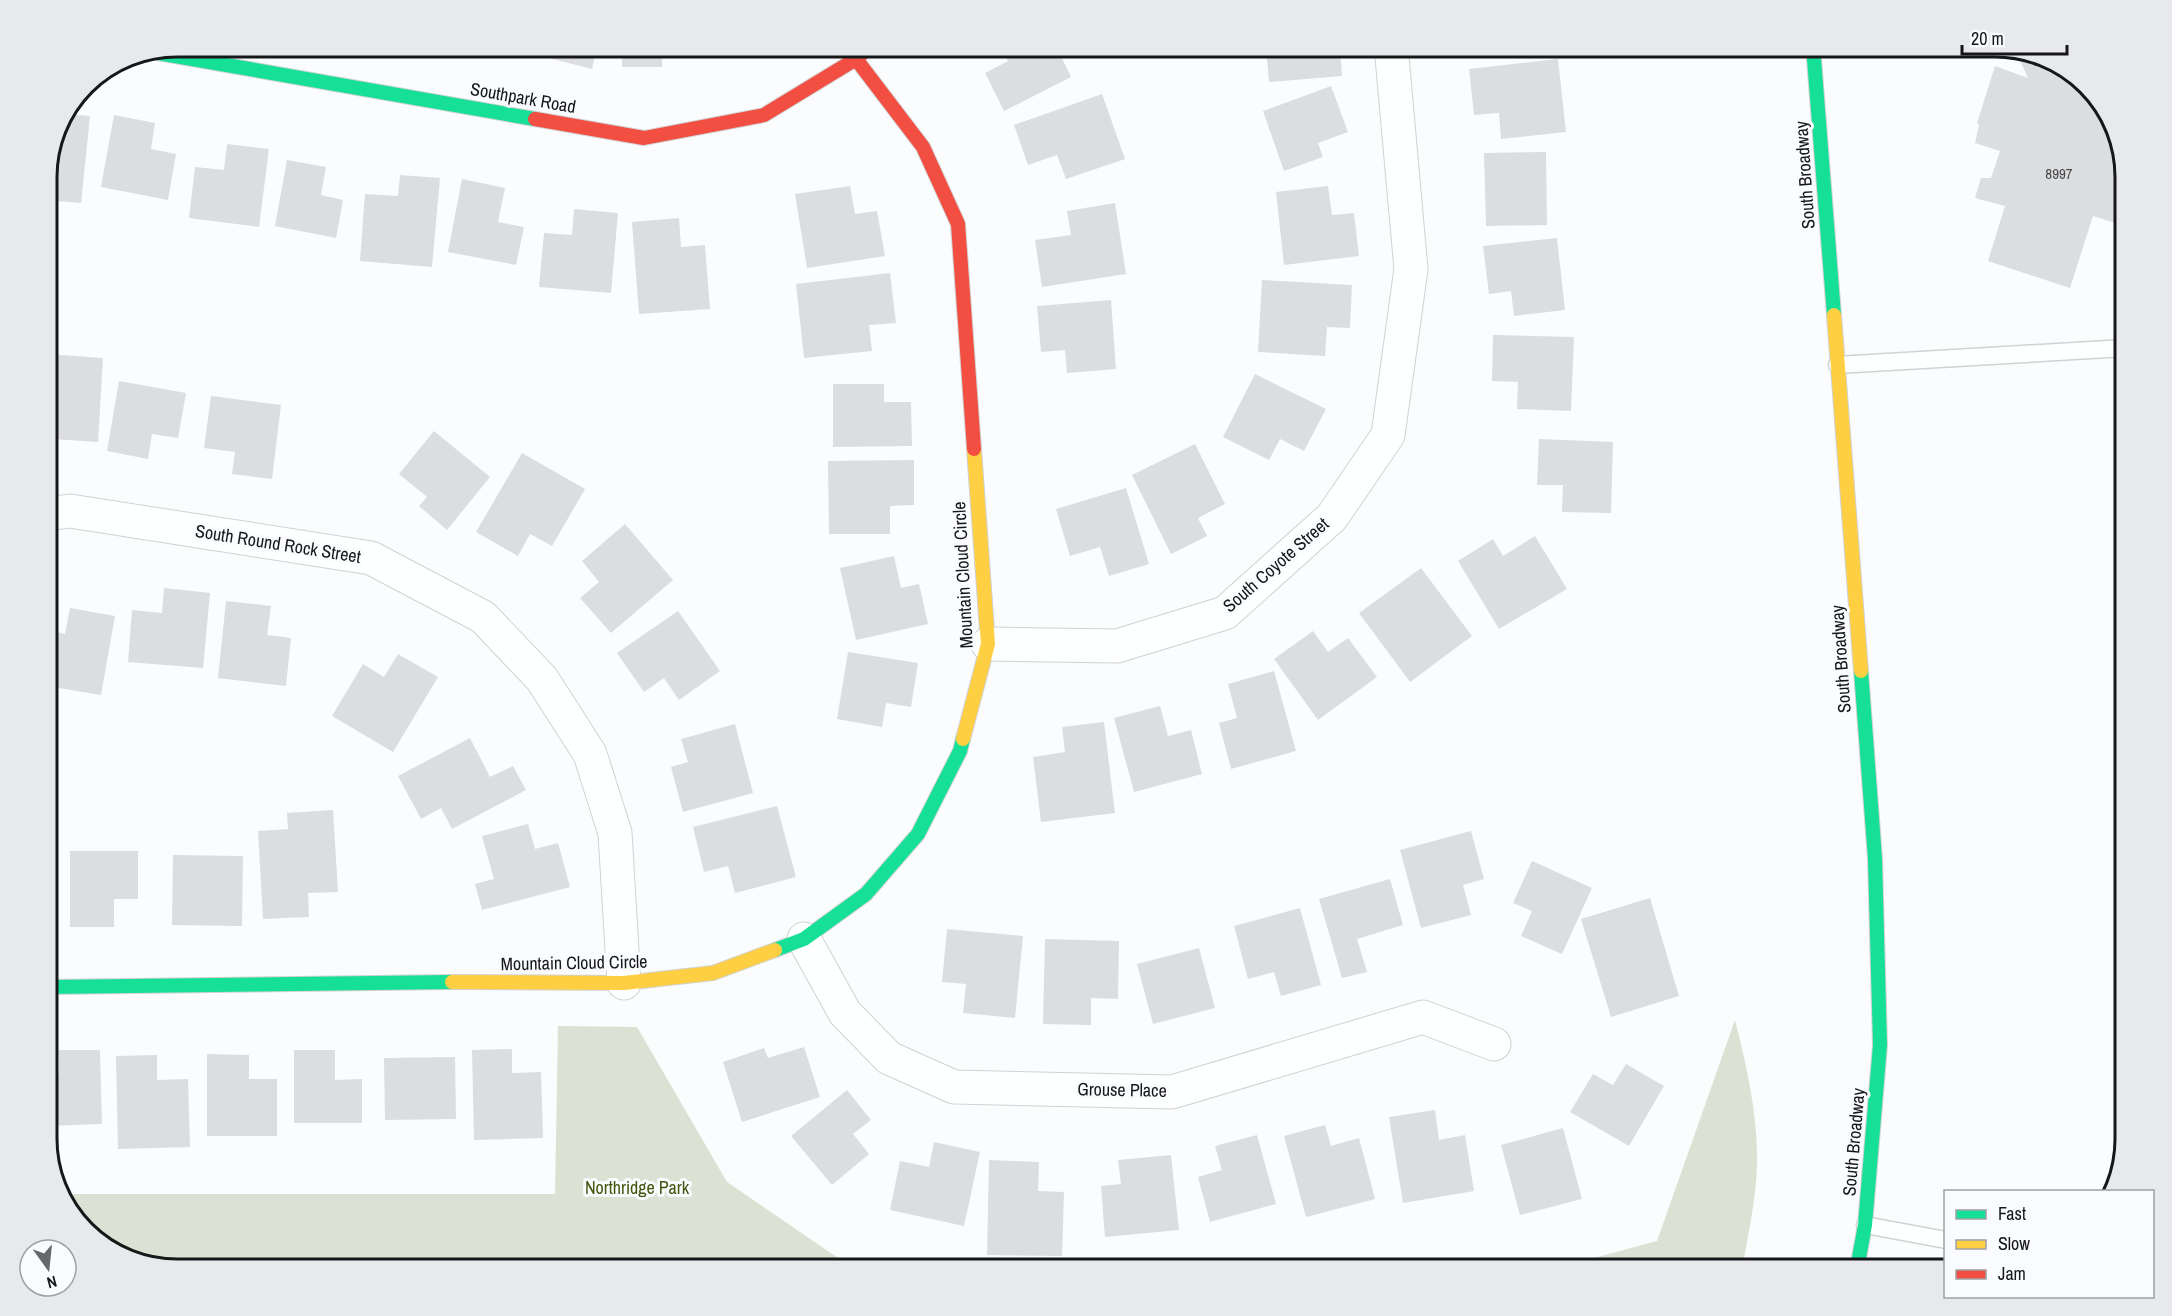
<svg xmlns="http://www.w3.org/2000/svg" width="2172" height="1316" font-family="'Archivo Narrow',sans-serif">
	<rect width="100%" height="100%" fill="#fbfcfd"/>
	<!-- green -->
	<path fill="#dbe2d3" d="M 1735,1020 C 1747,1068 1758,1115 1757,1165 C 1756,1200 1748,1235 1742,1269 L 1553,1269 L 1657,1241 Z
		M 558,1026 L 637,1027 L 727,1182 L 847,1264 L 867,1269 L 177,1269 L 112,1252 L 64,1204 L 61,1194 L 555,1194 Z"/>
	<!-- building -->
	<path fill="#dcddde" d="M 552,46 L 597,46 L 592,69 L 549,58 Z
		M 622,46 L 662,46 L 662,67 L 622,67 Z
		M 1000,46 L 1056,46 L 1071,77 L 1004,111 L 985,73 L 1008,61 Z
		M 1266,46 L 1340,46 L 1342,76 L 1269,82 Z
		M 2016,52 L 2060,64 L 2108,112 L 2125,169 L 2125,226 L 2093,216 L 2070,288 L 1988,261 L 2005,206 L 1975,198 L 1981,178 L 1991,178 L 2000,151 L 1975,143 L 1979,125 L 1977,123 L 1995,66 L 2028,78 Z
		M 1558,59 L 1566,132 L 1501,139 L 1499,113 L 1474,115 L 1469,69 Z
		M 1331,86 L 1348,132 L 1318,143 L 1323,157 L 1284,171 L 1263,111 Z
		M 1102,94 L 1125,159 L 1066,179 L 1057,155 L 1028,165 L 1014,125 Z
		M 65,114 L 90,116 L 81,203 L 47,200 L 47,169 L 57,127 Z
		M 114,115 L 155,123 L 151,149 L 176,154 L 168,200 L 101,187 Z
		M 227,144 L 269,149 L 259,227 L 189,218 L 195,167 L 224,170 Z
		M 1546,152 L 1547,225 L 1486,226 L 1484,153 Z
		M 287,160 L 326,167 L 321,195 L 343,200 L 336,238 L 275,226 Z
		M 400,175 L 440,178 L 432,267 L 360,261 L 365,194 L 398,196 Z
		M 462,179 L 505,188 L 498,222 L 524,227 L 516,265 L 448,252 Z
		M 850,186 L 855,214 L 877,211 L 885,256 L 807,268 L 795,194 Z
		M 1328,186 L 1332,215 L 1354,213 L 1359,256 L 1284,265 L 1276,192 Z
		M 1115,203 L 1126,274 L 1042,287 L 1035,240 L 1071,235 L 1067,211 Z
		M 574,209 L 618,213 L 611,293 L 539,287 L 544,233 L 572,235 Z
		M 679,218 L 681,247 L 705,245 L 710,309 L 639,314 L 632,222 Z
		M 1557,238 L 1565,310 L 1514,316 L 1511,291 L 1489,294 L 1483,246 Z
		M 890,273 L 896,323 L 869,325 L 872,351 L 804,358 L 796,284 Z
		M 1262,280 L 1352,285 L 1350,328 L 1327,327 L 1325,356 L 1258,352 Z
		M 1111,300 L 1116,369 L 1067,373 L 1065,350 L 1041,352 L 1037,306 Z
		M 1493,335 L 1574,337 L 1571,411 L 1517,409 L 1518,382 L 1492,381 Z
		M 47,354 L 103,358 L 98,442 L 53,439 L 55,410 L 47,410 Z
		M 1255,374 L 1326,409 L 1304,451 L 1280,439 L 1269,460 L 1223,437 Z
		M 119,381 L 186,393 L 178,438 L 152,434 L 148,459 L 107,451 Z
		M 833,384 L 884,384 L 884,402 L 911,402 L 912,446 L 833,447 Z
		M 211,396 L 281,405 L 272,479 L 232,474 L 235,452 L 204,448 Z
		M 434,431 L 490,477 L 447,530 L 419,506 L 427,497 L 399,474 Z
		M 1539,439 L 1613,442 L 1611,513 L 1562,512 L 1563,485 L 1537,485 Z
		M 1195,444 L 1225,504 L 1198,518 L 1207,536 L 1171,554 L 1132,475 Z
		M 522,453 L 585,489 L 552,546 L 530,534 L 518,556 L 476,532 Z
		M 914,460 L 914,505 L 890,506 L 890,534 L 829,534 L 828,461 Z
		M 1126,488 L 1149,564 L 1109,576 L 1100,547 L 1070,556 L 1056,509 Z
		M 625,524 L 673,580 L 611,633 L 580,598 L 599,582 L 582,561 Z
		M 1535,536 L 1567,589 L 1499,629 L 1458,561 L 1493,539 L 1503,556 Z
		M 894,556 L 901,588 L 919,584 L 928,624 L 856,640 L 840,568 Z
		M 1421,568 L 1472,636 L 1410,682 L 1359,613 Z
		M 164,588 L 210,593 L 203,668 L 128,662 L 132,610 L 162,613 Z
		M 226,601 L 271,606 L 267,635 L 291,638 L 286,686 L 218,678 Z
		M 70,608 L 115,616 L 101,695 L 47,686 L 47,630 L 65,634 Z
		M 678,611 L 720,671 L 679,700 L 664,678 L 644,692 L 617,653 Z
		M 1313,631 L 1328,652 L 1348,638 L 1377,677 L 1318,720 L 1274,659 Z
		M 848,652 L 918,663 L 911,707 L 886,703 L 882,727 L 837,719 Z
		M 398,654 L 438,677 L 393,752 L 332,716 L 363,664 L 384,677 Z
		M 1274,671 L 1296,751 L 1231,769 L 1219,723 L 1237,718 L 1228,684 Z
		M 1160,706 L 1168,736 L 1191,730 L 1202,774 L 1134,792 L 1114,718 Z
		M 1104,722 L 1115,813 L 1041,822 L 1033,757 L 1065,752 L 1062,727 Z
		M 735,724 L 753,793 L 683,812 L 671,767 L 688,762 L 681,739 Z
		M 470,738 L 490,777 L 513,766 L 526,790 L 452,829 L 441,808 L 421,819 L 398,776 Z
		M 777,806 L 796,877 L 735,893 L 728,866 L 704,872 L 693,827 Z
		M 333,810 L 338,892 L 308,893 L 309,917 L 263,919 L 258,831 L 288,829 L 287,813 Z
		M 528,824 L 535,849 L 558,843 L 570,887 L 482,910 L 475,884 L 494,879 L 482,836 Z
		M 1471,831 L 1484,879 L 1463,885 L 1471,915 L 1421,928 L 1400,850 Z
		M 70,851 L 138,851 L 138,899 L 114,899 L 114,927 L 70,927 Z
		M 173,855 L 243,856 L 242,926 L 172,925 Z
		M 1532,861 L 1592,888 L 1562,954 L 1521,936 L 1532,911 L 1513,903 Z
		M 47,864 L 56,930 L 47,931 Z
		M 1390,879 L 1403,925 L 1357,939 L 1367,972 L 1342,978 L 1319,899 Z
		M 1650,898 L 1679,996 L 1611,1017 L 1581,919 Z
		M 1300,908 L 1321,985 L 1281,996 L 1274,972 L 1248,979 L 1234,926 Z
		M 947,929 L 1023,936 L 1015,1018 L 963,1013 L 966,984 L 942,982 Z
		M 1045,939 L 1119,941 L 1118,999 L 1091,998 L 1091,1025 L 1043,1024 Z
		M 1199,948 L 1215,1008 L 1153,1024 L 1137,964 Z
		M 804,1047 L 820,1097 L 742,1122 L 723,1062 L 764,1048 L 768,1058 Z
		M 512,1049 L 512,1073 L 541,1072 L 543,1138 L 474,1140 L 472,1050 Z
		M 59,1050 L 100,1050 L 102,1124 L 47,1126 L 47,1074 L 59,1074 Z
		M 294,1050 L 335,1050 L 335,1080 L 362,1079 L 362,1123 L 294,1123 Z
		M 207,1054 L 249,1055 L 249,1079 L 277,1079 L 277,1136 L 207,1136 Z
		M 157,1055 L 157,1080 L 188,1079 L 190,1147 L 118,1149 L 116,1056 Z
		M 455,1057 L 456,1119 L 385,1120 L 384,1058 Z
		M 1626,1064 L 1664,1086 L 1629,1146 L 1570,1112 L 1593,1074 L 1613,1085 Z
		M 847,1090 L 871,1120 L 853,1134 L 869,1154 L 832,1185 L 791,1136 Z
		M 1435,1110 L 1439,1140 L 1465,1135 L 1474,1191 L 1403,1203 L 1389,1117 Z
		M 1325,1125 L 1331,1146 L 1359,1138 L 1375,1199 L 1306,1217 L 1284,1136 Z
		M 1563,1128 L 1582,1199 L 1520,1215 L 1501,1145 Z
		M 1257,1135 L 1276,1204 L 1210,1222 L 1198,1177 L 1222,1170 L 1215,1146 Z
		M 934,1142 L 980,1152 L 964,1226 L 890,1210 L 900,1161 L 929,1167 Z
		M 1171,1155 L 1179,1230 L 1105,1237 L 1101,1186 L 1121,1184 L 1118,1160 Z
		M 989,1160 L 1039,1162 L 1038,1191 L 1064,1192 L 1062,1256 L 987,1255 Z"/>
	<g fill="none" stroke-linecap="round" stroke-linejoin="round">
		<defs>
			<path id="lane" d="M 1837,365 L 2125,348
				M 1865,1225 L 1946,1240"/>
			<path id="street" d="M 47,514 L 70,511 L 371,558 L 483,617 L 542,679 L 590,754 L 615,833 L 624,983
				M 988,644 L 1117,646 L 1225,613 L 1332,517 L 1388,435 L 1411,269 L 1391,46
				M 804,939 L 845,1013 L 889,1058 L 954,1087 L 1172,1092 L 1423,1017 L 1494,1044"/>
			<path id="fast" d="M 1813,46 L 1834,315
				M 152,52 L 535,119
				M 775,950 L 804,939 L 866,894 L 918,834 L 960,751 L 963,739
				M 47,987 L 452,982
				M 1857,1269 L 1865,1225 L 1880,1045 L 1875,859 L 1861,671"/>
			<path id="slow" d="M 1834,315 L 1861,671
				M 963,739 L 988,644 L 974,449
				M 452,982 L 624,983 L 713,973 L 775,950"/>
			<path id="jam" d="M 856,59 L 923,147 L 958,224 L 974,449
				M 535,119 L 644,138 L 764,115 L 856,59 L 870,46"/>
		</defs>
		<!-- lane casing -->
		<use href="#lane" stroke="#d1d2d3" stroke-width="19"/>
		<!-- street casing -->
		<use href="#street" stroke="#d1d2d3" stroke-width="35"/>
		<!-- fast casing -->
		<use href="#fast" stroke="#d1d2d3" stroke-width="16"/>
		<!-- slow casing -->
		<use href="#slow" stroke="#d1d2d3" stroke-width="16"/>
		<!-- jam casing -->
		<use href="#jam" stroke="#d1d2d3" stroke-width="16"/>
		<!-- lane -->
		<use href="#lane" stroke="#feffff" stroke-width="16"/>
		<!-- street -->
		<use href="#street" stroke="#feffff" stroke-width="33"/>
		<!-- fast -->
		<use href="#fast" stroke="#16e098" stroke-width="14"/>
		<!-- slow -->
		<use href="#slow" stroke="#ffcf43" stroke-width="14"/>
		<!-- jam -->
		<use href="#jam" stroke="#f24e42" stroke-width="14"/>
	</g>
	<g text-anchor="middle" stroke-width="6" stroke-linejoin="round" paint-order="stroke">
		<!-- number labels -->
		<g font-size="15" fill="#48484a">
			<text x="2059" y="179">8997</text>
		</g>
		<!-- street labels -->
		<g font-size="18" fill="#161718" stroke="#fafbfe">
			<text transform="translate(523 98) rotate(10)" y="6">Southpark Road</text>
			<text transform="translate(1805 175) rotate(-94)" y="6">South Broadway</text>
			<text transform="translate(278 544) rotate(9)" y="6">South Round Rock Street</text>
			<text transform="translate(1276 565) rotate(-41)" y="6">South Coyote Street</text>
			<text transform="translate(963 575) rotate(-93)" y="6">Mountain Cloud Circle</text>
			<text transform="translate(1841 659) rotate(-94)" y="6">South Broadway</text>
			<text transform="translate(574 963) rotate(-1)" y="6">Mountain Cloud Circle</text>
			<text transform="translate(1122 1090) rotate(1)" y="6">Grouse Place</text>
			<text transform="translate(1854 1142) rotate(-85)" y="6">South Broadway</text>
		</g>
		<!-- park labels -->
		<g font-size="18" fill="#40550e" stroke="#fafbfe">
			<text x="637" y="1194">Northridge Park</text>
		</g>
	</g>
	<!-- crop -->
	<path d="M0 0H2172V1316H0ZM177 57H1995A120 120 0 0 1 2115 177V1139A120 120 0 0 1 1995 1259H177A120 120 0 0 1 57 1139V177A120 120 0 0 1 177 57Z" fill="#e8e9ec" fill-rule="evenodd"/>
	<path fill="none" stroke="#161718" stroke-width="3" d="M177 57H1995A120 120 0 0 1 2115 177V1139A120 120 0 0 1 1995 1259H177A120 120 0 0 1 57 1139V177A120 120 0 0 1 177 57Z"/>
	<!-- legend -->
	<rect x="1944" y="1190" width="210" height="108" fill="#fafbfe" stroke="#9fa0a2" stroke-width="1.5"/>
	<rect x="1956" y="1210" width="30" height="9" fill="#16e098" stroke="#9fa0a2" stroke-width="1.5"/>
	<text x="1998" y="1220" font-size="18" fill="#161718">Fast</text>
	<rect x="1956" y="1240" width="30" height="9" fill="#ffcf43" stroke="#9fa0a2" stroke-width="1.5"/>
	<text x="1998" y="1250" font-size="18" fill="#161718">Slow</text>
	<rect x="1956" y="1270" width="30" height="9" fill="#f24e42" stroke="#9fa0a2" stroke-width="1.5"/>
	<text x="1998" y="1280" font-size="18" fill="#161718">Jam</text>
	<!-- north arrow -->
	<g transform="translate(48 1268) rotate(165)"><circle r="28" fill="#fafbfe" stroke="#9fa0a2" stroke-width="1.5"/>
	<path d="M0-4.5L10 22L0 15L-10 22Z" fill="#666768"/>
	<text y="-9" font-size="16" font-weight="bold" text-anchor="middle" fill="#161718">N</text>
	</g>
	<!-- scale -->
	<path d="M1962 45v9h105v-9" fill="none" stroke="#161718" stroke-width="3"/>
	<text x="1971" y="45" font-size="18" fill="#161718" stroke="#fafbfe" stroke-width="4.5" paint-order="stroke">20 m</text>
</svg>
